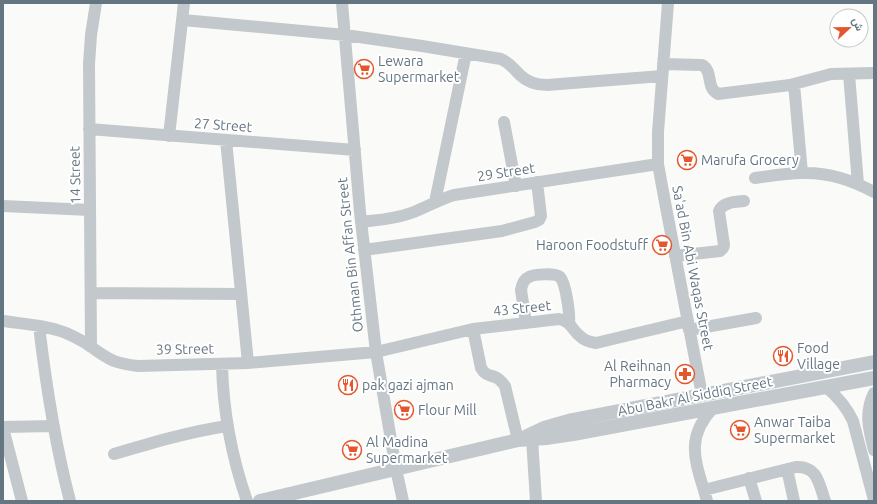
<svg xmlns="http://www.w3.org/2000/svg" width="877" height="504" font-family="Ubuntu,Vazirmatn,sans-serif">
	<rect width="100%" height="100%" fill="#fafaf8"/>
	<g fill="none" stroke-linecap="round" stroke-linejoin="round">
		<!-- minor -->
		<path stroke="#c3c8cc" stroke-width="12" d="M 342,3 L 360,212 L 376,352 L 396,469 L 403,501
			M 668,3 L 658,132 L 658,164 L 664,197 L 702,395
			M 183,20 L 345,35 L 422,46 L 501,59 C 510,63 513,68 520,75 C 528,83 537,85 547,85 L 662,76
			M 663,64 L 702,65 C 714,72 705,87 718,94 L 790,85 L 831,74 L 874,73
			M 849,74 L 858,184
			M 794,84 L 802,173
			M 504,122 L 516,186
			M 89,129 L 355,150
			M 169,136 L 184,3
			M 226,140 L 248,363
			M 755,178 C 770,176 786,173 802,173 C 827,172 852,180 874,192
			M 435,202 L 466,53
			M 3,206 L 90,210
			M 361,222 C 378,220 395,219 411,213 C 425,208 438,200 454,195 L 658,164
			M 364,250 L 502,231 L 535,222 L 539,220 L 541,216 L 537,182
			M 675,256 L 720,251 L 723,248 L 724,245 L 719,211 C 723,202 735,202 744,201
			M 91,293 L 241,294
			M 3,321 C 24,324 46,325 66,333 C 75,337 83,341 90,346 C 98,352 105,357 114,361 C 122,364 130,365 138,366 L 248,363 L 376,352 L 473,329 L 559,319 C 573,322 571,330 581,337 C 585,341 590,342 596,343 L 688,321
			M 526,323 L 521,290 C 522,284 524,279 529,277 C 534,274 555,273 560,277 C 566,283 570,315 569,323
			M 39,326 C 46,385 55,444 70,501
			M 473,329 L 481,368 C 485,375 489,375 495,377 C 500,379 502,382 505,386 L 518,440
			M 689,330 L 756,318
			M 91,347 L 89,64 L 91,35 L 96,3
			M 222,364 C 223,412 231,455 247,501
			M 826,387 C 838,397 846,406 853,421 L 874,500
			M 874,393 C 864,413 869,430 874,450
			M 3,427 L 54,426
			M 3,428 L 22,501
			M 532,439 L 536,501
			M 114,454 C 151,443 188,432 227,426
			M 787,469 L 794,501
			M 749,478 L 756,501
			M 704,490 L 796,467 C 818,466 819,484 825,501
			M 707,501 C 697,464 683,440 713,408"/>
		<!-- tertiary -->
		<path stroke="#c3c8cc" stroke-width="14" d="M 527,436 L 544,428 L 572,420 L 874,362
			M 260,501 L 518,440 L 546,438 L 573,434 L 874,378"/>
	</g>
	<!-- icons -->
	<defs>
		<symbol id="supermarket-ring" viewBox="-11 -11 22 22"><circle r="9.5" fill="#fff" stroke="#e4572e" stroke-width="1.5"/><path d="M-6-5.5h2.5l.6 2H6L4.5 2H-2.5L-4.4-4H-6ZM-1.5 3.2a1.3 1.3 0 1 0 .1 0ZM3 3.2a1.3 1.3 0 1 0 .1 0Z" fill="#e4572e"/></symbol>
		<symbol id="restaurant-ring" viewBox="-11 -11 22 22"><circle r="9.5" fill="#fff" stroke="#e4572e" stroke-width="1.5"/><path d="M-5-6h1v4h1v-4h1v4h1v-4h1v5L-1.5 .5V6h-2V.5L-5-1ZM5-6V6H3V1.5H1.5Q1.5-4 5-6Z" fill="#e4572e"/></symbol>
		<symbol id="pharmacy-ring" viewBox="-11 -11 22 22"><circle r="9.5" fill="#fff" stroke="#e4572e" stroke-width="1.5"/><path d="M-2-6h4v4h4v4h-4v4h-4v-4h-4v-4h4Z" fill="#e4572e"/></symbol>
	</defs>
	<g fill-rule="evenodd">
		<use href="#supermarket-ring" x="353" y="58" width="22" height="22"/>
		<use href="#supermarket-ring" x="676" y="149" width="22" height="22"/>
		<use href="#supermarket-ring" x="651" y="234" width="22" height="22"/>
		<use href="#restaurant-ring" x="772" y="345" width="22" height="22"/>
		<use href="#pharmacy-ring" x="674" y="363" width="22" height="22"/>
		<use href="#restaurant-ring" x="337" y="374" width="22" height="22"/>
		<use href="#supermarket-ring" x="393" y="399" width="22" height="22"/>
		<use href="#supermarket-ring" x="729" y="419" width="22" height="22"/>
		<use href="#supermarket-ring" x="341" y="439" width="22" height="22"/>
	</g>
	<g text-anchor="middle" stroke-width="4" stroke-linejoin="round" paint-order="stroke">
		<!-- poi labels -->
		<g font-size="14" fill="#657683" stroke="#fff" text-anchor="start">
			<text x="378" y="66">Lewara<tspan x="378" dy="16">Supermarket</tspan></text>
			<text x="701" y="165">Marufa Grocery</text>
			<text x="648" y="250" text-anchor="end">Haroon Foodstuff</text>
			<text x="797" y="353">Food<tspan x="797" dy="16">Village</tspan></text>
			<text x="671" y="371" text-anchor="end">Al Reihnan<tspan x="671" dy="16">Pharmacy</tspan></text>
			<text x="362" y="390">pak gazi ajman</text>
			<text x="418" y="415">Flour Mill</text>
			<text x="754" y="427">Anwar Taiba<tspan x="754" dy="16">Supermarket</tspan></text>
			<text x="366" y="447">Al Madina<tspan x="366" dy="16">Supermarket</tspan></text>
		</g>
		<!-- street labels -->
		<g font-size="14" fill="#657683" stroke="#fff">
			<text transform="translate(223 125) rotate(4)" y="5">27 Street</text>
			<text transform="translate(506 172) rotate(-9)" y="5">29 Street</text>
			<text transform="translate(75 175) rotate(-91)" y="5">14 Street</text>
			<text transform="translate(350 255) rotate(-96)" y="5">Othman Bin Affan Street</text>
			<text transform="translate(693 268) rotate(79)" y="5">Sa'ad Bin Abi Waqas Street</text>
			<text transform="translate(522 308) rotate(-6)" y="5">43 Street</text>
			<text transform="translate(185 349) rotate(-1)" y="5">39 Street</text>
			<text transform="translate(695 396) rotate(-11)" y="5">Abu Bakr Al Siddiq Street</text>
		</g>
	</g>
	<!-- border -->
	<rect width="877" height="504" fill="none" stroke="#657683" stroke-width="8"/>
	<!-- north arrow -->
	<g transform="translate(849 28) rotate(68)"><circle r="19" fill="#ffffff" stroke="#c1c8cd"/>
	<path d="M0-3L7 15L0 10L-7 15Z" fill="#e4572e"/>
	<text y="-6" font-size="11" font-weight="bold" text-anchor="middle" fill="#657683">ش</text>
	</g>
</svg>
